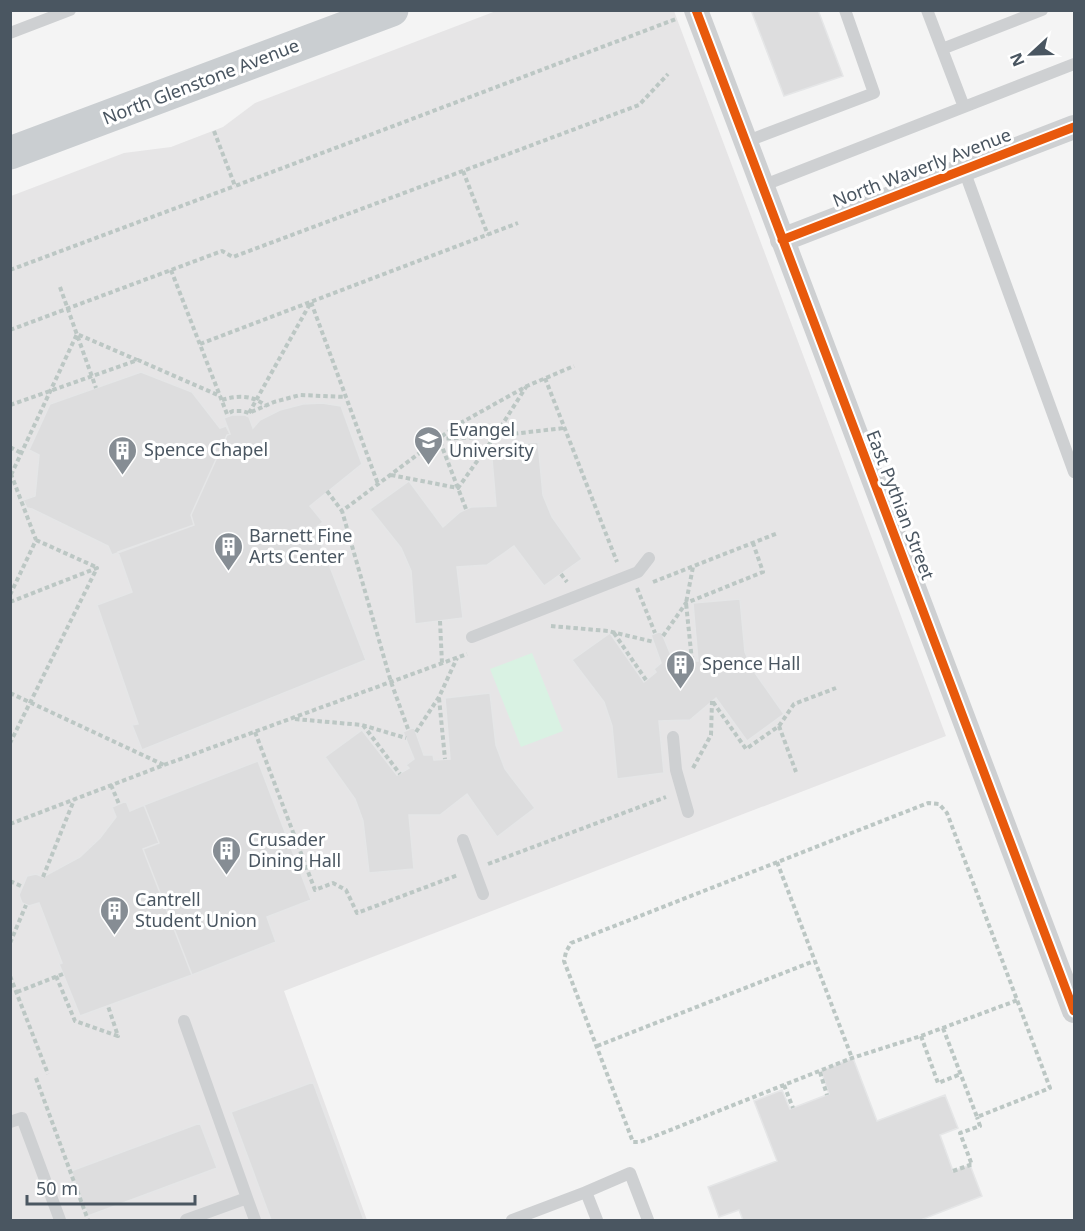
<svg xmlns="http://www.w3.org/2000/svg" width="1085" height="1231" font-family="'Noto Sans',sans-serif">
	<rect width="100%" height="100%" fill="#f4f4f4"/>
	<!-- education -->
	<path fill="#e6e5e6" d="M 496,11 L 674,11 L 946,736 L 284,991 L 367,1220 L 11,1220 L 11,196 L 124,153 L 171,147 L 223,127 L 255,103 Z"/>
	<!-- green -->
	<path fill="#d9f2e3" d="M 532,653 L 563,731 L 521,747 L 490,669 Z"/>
	<!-- building -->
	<path fill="#ddddde" stroke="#e5e6e7" stroke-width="1.5" d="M 751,10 L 818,10 L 843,76 L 784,96 Z
		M 141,372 L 192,392 L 220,428 L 226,426 L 230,434 L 227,435 L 191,515 L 194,525 L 112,555 L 108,546 L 32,509 L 27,508 L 23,500 L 35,496 L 39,455 L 29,450 L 50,404 Z
		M 322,403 L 341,406 L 362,464 L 310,506 L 323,522 L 315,528 L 366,660 L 142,750 L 132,725 L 138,724 L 97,605 L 132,592 L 118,552 L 194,525 L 191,515 L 227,435 L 230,434 L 224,418 L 232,415 L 245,415 L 249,417 L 253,428 L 260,420 L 280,410 L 303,404 Z
		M 538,442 L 543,495 L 552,517 L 582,559 L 544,586 L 514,546 L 487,565 L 457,567 L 463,618 L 415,624 L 411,571 L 401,548 L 370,509 L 409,481 L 443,527 L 460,512 L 471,507 L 496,506 L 491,447 Z
		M 740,599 L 745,652 L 753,670 L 784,714 L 747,741 L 716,698 L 690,720 L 659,721 L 664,773 L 617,779 L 612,726 L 604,702 L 572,660 L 610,633 L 644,682 L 656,672 L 654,669 L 661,663 L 651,635 L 661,631 L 673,660 L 681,658 L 681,661 L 698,661 L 693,603 Z
		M 490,693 L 496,745 L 505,769 L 535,808 L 497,837 L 467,794 L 440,815 L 409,815 L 414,869 L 369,873 L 363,821 L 355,799 L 325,757 L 362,730 L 397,775 L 409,768 L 406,765 L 414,759 L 403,732 L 414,727 L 424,755 L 433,755 L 434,760 L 450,759 L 445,698 Z
		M 258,761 L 311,900 L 267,917 L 276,942 L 192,975 L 143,849 L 159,843 L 144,805 Z
		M 126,801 L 130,811 L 144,805 L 159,843 L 143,849 L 192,975 L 80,1016 L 59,964 L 62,963 L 39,903 L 29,906 L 22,903 L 19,895 L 27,876 L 36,874 L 43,877 L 80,857 L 100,838 L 116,817 L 112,807 Z
		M 853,1058 L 877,1121 L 945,1095 L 958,1128 L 940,1135 L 953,1171 L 970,1165 L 982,1196 L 923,1219 L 924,1220 L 743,1220 L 739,1210 L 719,1217 L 708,1187 L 777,1161 L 754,1101 L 782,1090 L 790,1109 L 829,1094 L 821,1071 Z
		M 313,1082 L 364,1220 L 271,1220 L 231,1112 Z
		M 200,1123 L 217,1168 L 88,1216 L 71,1171 Z"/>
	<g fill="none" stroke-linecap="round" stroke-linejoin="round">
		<!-- path -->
		<path stroke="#bcc7c4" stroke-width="4" stroke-dasharray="4.5 3" stroke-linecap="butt" d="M 214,131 L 235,186 L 676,19
			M 463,171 L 488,235
			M 10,270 L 235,186
			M 171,270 L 227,414 L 233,411 L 242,411 L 249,413 L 274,402 L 300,395 L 346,397
			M 60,287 L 96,388
			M 10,330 L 222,251 L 233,257 L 639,105 L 668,74
			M 200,344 L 518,223
			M 545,378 L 617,562
			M 222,400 C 238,395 253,395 266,406
			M 10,405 L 138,360 L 220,396
			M 249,413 L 311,302 L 378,484
			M 10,447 L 21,453
			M 11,475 L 77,334 L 137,360
			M 391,475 L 458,488 L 495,436 L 526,387
			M 327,491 L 342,511
			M 466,509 L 439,439 L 495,436 L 564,428
			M 36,540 L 96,567
			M 561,574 L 567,582
			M 653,582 L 778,533
			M 637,588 L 655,633
			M 10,595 L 36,540 L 11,474
			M 10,602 L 97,568 L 10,743
			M 440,621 L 442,664
			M 551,626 L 608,631 L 654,642
			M 614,633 L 646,680
			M 663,636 L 686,603 L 763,572 L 753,543
			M 692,661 L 686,603 L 693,567
			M 10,693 L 164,765
			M 439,698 L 445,759
			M 713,702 L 746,749 L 779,726 L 796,772
			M 295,719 L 362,725 L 406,738
			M 363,725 L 400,774
			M 779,726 L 794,704 L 836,688
			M 408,729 L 391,682 L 342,511 L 457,425 L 527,386 L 574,366
			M 255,732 L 315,890 L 333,883 L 346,890 L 357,913 L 458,875
			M 416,732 L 439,697 L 457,658
			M 693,768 L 711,735 L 712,701
			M 111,785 L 119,804
			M 10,824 L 164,765 L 467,654
			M 777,862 L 852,1058
			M 488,864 L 666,797
			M 43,877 L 74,800
			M 10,881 L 23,887
			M 10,943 L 26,905
			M 10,976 L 48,1074
			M 56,976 L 75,1021 L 118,1036 L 108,1006
			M 17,992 L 63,974
			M 943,1028 L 977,1117 L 1050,1088 L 947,813 L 939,804 L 928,803 L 571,943 L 566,952 L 564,961 L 633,1142 L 640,1142 L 852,1058 L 921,1036 L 1018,1000
			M 921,1036 L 938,1083 L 961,1074
			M 597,1046 L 814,961
			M 820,1072 L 827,1095
			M 36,1078 L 88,1220
			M 784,1085 L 793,1108
			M 953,1171 L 970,1165 L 972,1165 L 960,1133 L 980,1126 L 977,1117"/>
		<!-- lane -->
		<path stroke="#ced0d2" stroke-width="12" d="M 927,10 L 964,107
			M 10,33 L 70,10
			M 942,49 L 1042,10
			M 745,142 L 874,93 L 845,10
			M 964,170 L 1074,472
			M 762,186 L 1074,64
			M 472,637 L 638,572 L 649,558
			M 673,737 L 676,770 L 688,812
			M 463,840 L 483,894
			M 184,1021 L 247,1198
			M 10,1122 L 22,1118 L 60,1220
			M 186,1220 L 247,1198 L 255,1220
			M 512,1220 L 586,1192
			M 597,1220 L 586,1192 L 630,1173 L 648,1220"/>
		<!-- street -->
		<path stroke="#ced0d2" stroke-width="24" d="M 696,10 L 1074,1011
			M 782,240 L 1074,127"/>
		<!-- primary -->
		<path stroke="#caced1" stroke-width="33" d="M 10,153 L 392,10"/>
		<defs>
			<path id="cycleway" d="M 696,10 L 1074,1011
				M 782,240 L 1074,127"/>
		</defs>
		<!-- cycleway casing -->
		<use href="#cycleway" stroke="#fff" stroke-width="13"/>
		<!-- cycleway -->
		<use href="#cycleway" stroke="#e8590c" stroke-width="9"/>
	</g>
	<!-- icons -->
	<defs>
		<symbol id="university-pin" viewBox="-11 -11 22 30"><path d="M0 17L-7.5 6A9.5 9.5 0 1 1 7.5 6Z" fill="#868d94" stroke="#fff"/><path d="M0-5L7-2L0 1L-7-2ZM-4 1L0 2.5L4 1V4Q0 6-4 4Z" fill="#fff"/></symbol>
		<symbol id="building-pin" viewBox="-11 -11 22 30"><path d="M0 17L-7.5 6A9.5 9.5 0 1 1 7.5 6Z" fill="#868d94" stroke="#fff"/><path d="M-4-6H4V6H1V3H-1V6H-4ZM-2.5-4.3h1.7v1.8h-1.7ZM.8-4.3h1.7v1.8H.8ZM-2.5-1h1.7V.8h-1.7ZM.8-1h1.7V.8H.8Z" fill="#fff"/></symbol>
	</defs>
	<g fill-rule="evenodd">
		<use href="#university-pin" x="412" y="424" width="33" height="45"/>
		<use href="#building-pin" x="106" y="434" width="33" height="45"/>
		<use href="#building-pin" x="212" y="530" width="33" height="45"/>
		<use href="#building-pin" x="664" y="648" width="33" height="45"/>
		<use href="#building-pin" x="210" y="834" width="33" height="45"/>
		<use href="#building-pin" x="98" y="894" width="33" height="45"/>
	</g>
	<g text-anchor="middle" stroke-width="6" stroke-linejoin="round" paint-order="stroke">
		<!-- street labels -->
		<g font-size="18" fill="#4a5661" stroke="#fff">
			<text transform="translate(201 82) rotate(-21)" y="6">North Glenstone Avenue</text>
			<text transform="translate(922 168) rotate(-21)" y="6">North Waverly Avenue</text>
			<text transform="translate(900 505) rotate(69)" y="6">East Pythian Street</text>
		</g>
		<!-- poi labels -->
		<g font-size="18" fill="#4a5661" stroke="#fff" text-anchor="start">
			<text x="449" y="436">Evangel<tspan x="449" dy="21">University</tspan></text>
			<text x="144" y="456">Spence Chapel</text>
			<text x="249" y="542">Barnett Fine<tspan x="249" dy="21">Arts Center</tspan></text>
			<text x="702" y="670">Spence Hall</text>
			<text x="248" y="846">Crusader<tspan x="248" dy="21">Dining Hall</tspan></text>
			<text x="135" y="906">Cantrell<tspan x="135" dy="21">Student Union</tspan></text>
		</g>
	</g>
	<!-- border -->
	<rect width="1085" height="1231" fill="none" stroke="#4a5661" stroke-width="24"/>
	<!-- north arrow -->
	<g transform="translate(1031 54) rotate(248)" stroke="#ffffff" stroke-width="4.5" paint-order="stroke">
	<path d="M0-4.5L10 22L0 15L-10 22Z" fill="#4a5661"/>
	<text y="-9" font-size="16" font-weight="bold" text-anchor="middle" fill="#4a5661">N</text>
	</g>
	<!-- scale -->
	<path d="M27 1195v9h168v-9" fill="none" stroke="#4a5661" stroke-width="3"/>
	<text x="36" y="1195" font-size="18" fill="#4a5661" stroke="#ffffff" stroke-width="4.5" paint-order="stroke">50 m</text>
</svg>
